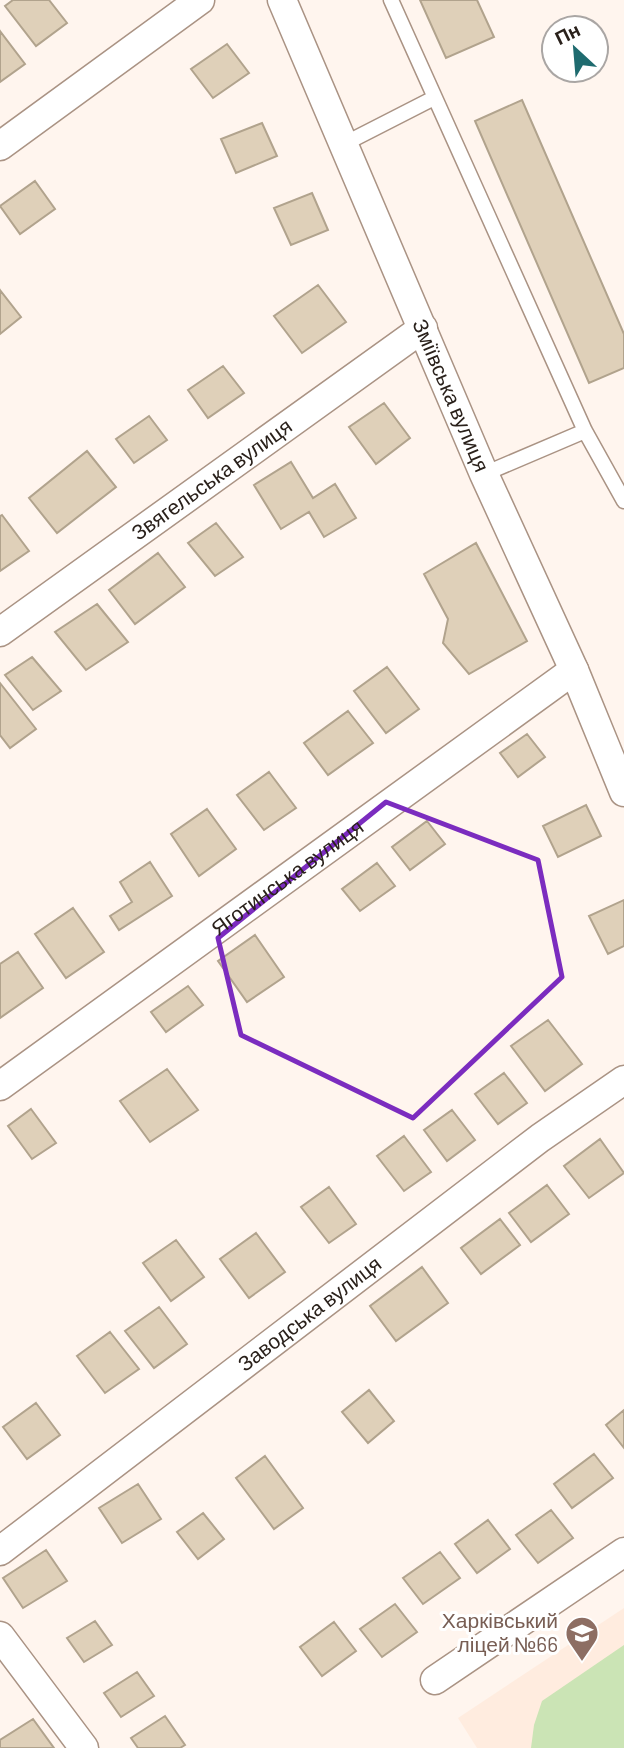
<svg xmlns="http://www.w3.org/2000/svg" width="624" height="1748" font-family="Barlow,sans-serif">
	<rect width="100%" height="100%" fill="#fff5ee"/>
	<!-- built -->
	<path fill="#ffecdf" d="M 624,1608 L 624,1748 L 477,1748 L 458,1718 Z"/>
	<!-- green -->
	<path fill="#cbe4b5" d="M 624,1645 L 624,1748 L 531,1748 L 534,1725 L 542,1701 Z"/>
	<!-- building -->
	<path fill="#dfd0b9" stroke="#b1a38d" stroke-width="2" d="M 13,0 L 49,0 L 67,23 L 36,46 L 5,6 Z
		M 420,0 L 477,0 L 494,37 L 446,58 Z
		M 0,31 L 25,64 L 0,82 Z
		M 227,44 L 249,73 L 213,98 L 191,69 Z
		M 522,100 L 624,334 L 624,368 L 589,383 L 475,121 Z
		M 262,123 L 277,156 L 236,173 L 221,139 Z
		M 35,181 L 55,209 L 20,234 L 0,206 Z
		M 312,193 L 328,230 L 291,245 L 274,208 Z
		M 318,285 L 346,322 L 302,353 L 274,316 Z
		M 0,290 L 21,317 L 0,334 Z
		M 223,366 L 244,393 L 208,418 L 188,390 Z
		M 384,403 L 410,438 L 376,464 L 349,427 Z
		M 149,416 L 167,440 L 134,463 L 116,439 Z
		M 87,451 L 116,487 L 57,533 L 29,498 Z
		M 291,462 L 313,498 L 335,484 L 356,518 L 324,537 L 309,512 L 281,529 L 254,485 Z
		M 2,515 L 29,551 L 0,571 L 0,516 Z
		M 216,523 L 243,557 L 215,576 L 188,543 Z
		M 476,543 L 527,641 L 469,674 L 443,643 L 448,619 L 424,574 Z
		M 158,553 L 185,587 L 135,624 L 109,590 Z
		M 97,604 L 128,642 L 86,670 L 55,632 Z
		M 32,657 L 61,691 L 33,710 L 5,675 Z
		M 387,667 L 419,709 L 386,733 L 354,691 Z
		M 0,683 L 36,729 L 10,748 L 0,735 Z
		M 348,711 L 373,743 L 328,775 L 304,743 Z
		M 527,734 L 545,757 L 518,777 L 500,753 Z
		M 269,772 L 296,808 L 264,830 L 237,795 Z
		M 586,805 L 601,836 L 558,857 L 543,826 Z
		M 207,809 L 236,849 L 199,876 L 171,834 Z
		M 427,821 L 445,844 L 410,870 L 392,847 Z
		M 150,862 L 172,896 L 119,930 L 110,916 L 132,902 L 120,882 Z
		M 377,863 L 395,886 L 360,911 L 342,889 Z
		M 624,900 L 624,946 L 608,954 L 589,916 Z
		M 73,908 L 104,952 L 66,978 L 35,934 Z
		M 255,935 L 284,977 L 247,1002 L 218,961 Z
		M 18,952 L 43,988 L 0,1018 L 0,964 Z
		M 188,986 L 203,1005 L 166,1032 L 151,1012 Z
		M 548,1020 L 582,1064 L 545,1091 L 511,1046 Z
		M 167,1069 L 198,1110 L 150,1142 L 120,1101 Z
		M 504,1073 L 527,1103 L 498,1124 L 475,1094 Z
		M 31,1109 L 56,1143 L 32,1159 L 8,1126 Z
		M 452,1110 L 475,1140 L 447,1161 L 424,1130 Z
		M 404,1136 L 431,1172 L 404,1191 L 377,1156 Z
		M 600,1139 L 624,1173 L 589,1198 L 564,1166 Z
		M 547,1185 L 569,1214 L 531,1242 L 509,1213 Z
		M 329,1187 L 356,1224 L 329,1243 L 301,1207 Z
		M 500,1219 L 520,1245 L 481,1274 L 461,1248 Z
		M 256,1233 L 285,1272 L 249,1298 L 220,1259 Z
		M 176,1240 L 204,1277 L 171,1301 L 143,1263 Z
		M 422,1267 L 448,1303 L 396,1341 L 370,1306 Z
		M 159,1307 L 187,1344 L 154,1368 L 125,1331 Z
		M 110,1332 L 139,1369 L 105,1393 L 77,1356 Z
		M 369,1390 L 394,1421 L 368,1443 L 342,1412 Z
		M 36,1403 L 60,1435 L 27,1459 L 3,1427 Z
		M 624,1410 L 624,1448 L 606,1425 Z
		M 594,1454 L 613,1478 L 572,1508 L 554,1484 Z
		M 265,1456 L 303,1508 L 274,1529 L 236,1478 Z
		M 138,1484 L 161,1519 L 122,1543 L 99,1508 Z
		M 551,1510 L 573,1538 L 538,1563 L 516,1535 Z
		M 203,1513 L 224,1539 L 198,1559 L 177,1532 Z
		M 488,1520 L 510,1549 L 477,1573 L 455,1544 Z
		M 46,1550 L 67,1581 L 23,1608 L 3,1578 Z
		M 440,1552 L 460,1578 L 423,1604 L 403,1578 Z
		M 395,1604 L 417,1632 L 382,1657 L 360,1629 Z
		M 95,1621 L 112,1645 L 84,1662 L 67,1638 Z
		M 334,1622 L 356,1651 L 322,1676 L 300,1647 Z
		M 137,1672 L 154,1696 L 121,1717 L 104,1693 Z
		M 165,1716 L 185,1745 L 180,1748 L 138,1748 L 131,1738 Z
		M 33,1719 L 54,1748 L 0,1748 L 0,1740 Z"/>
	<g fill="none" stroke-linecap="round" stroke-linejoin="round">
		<defs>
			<path id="lane" d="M 391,0 L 585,431 L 624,501
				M 344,144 L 434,98
				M 484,474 L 585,431"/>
			<g id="street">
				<path id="s1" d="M 282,0 L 484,474 L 574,670 L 624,792"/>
				<path d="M 0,146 L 200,0"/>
				<path id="s2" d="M 0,632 L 423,328"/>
				<path id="s3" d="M 0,1086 L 574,670"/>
				<path id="s4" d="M 0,1551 L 540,1138 L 624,1080"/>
				<path d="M 0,1636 L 84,1748"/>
				<path d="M 435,1680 L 624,1552"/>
			</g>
		</defs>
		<!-- lane casing -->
		<use href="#lane" stroke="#aa9384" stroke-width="17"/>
		<!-- street casing -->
		<use href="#street" stroke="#aa9384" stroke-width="31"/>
		<!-- lane -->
		<use href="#lane" stroke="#fff" stroke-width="14"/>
		<!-- street -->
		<use href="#street" stroke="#fff" stroke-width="28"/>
	</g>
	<!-- marked area -->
	<path fill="none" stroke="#7b2cbf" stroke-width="5" stroke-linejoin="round" d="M 386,802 L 538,860 L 562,977 L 413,1118 L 241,1035 L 218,938 Z"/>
	<!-- icons -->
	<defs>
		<symbol id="school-pin" viewBox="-11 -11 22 30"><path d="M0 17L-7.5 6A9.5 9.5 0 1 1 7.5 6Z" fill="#8d6e63" stroke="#fff"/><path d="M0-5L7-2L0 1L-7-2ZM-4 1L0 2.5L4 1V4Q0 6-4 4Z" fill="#fff"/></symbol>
	</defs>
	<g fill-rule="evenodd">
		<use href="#school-pin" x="563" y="1614" width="38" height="52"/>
	</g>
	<g text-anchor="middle" stroke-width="6" stroke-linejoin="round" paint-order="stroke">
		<!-- street labels -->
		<g font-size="21" fill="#2a211b" stroke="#fff">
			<text dy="7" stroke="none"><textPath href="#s1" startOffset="430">Зміївська вулиця</textPath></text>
			<text dy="7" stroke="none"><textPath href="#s2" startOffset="261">Звягельська вулиця</textPath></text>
			<text dy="7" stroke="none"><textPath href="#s3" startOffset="355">Яготинська вулиця</textPath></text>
			<text dy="7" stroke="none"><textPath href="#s4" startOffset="390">Заводська вулиця</textPath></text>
		</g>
		<!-- education labels -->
		<g font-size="21" fill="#785e54" stroke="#fff" text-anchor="end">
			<text x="558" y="1628">Харківський<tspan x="558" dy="24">ліцей №66</tspan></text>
		</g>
	</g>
	<!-- north arrow -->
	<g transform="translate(575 49) rotate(334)"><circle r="33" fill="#ffffff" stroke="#aaa6a4" stroke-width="2"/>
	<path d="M0-5L12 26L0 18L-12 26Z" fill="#1f6b6f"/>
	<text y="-10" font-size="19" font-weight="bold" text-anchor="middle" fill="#2a211b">Пн</text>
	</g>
</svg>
